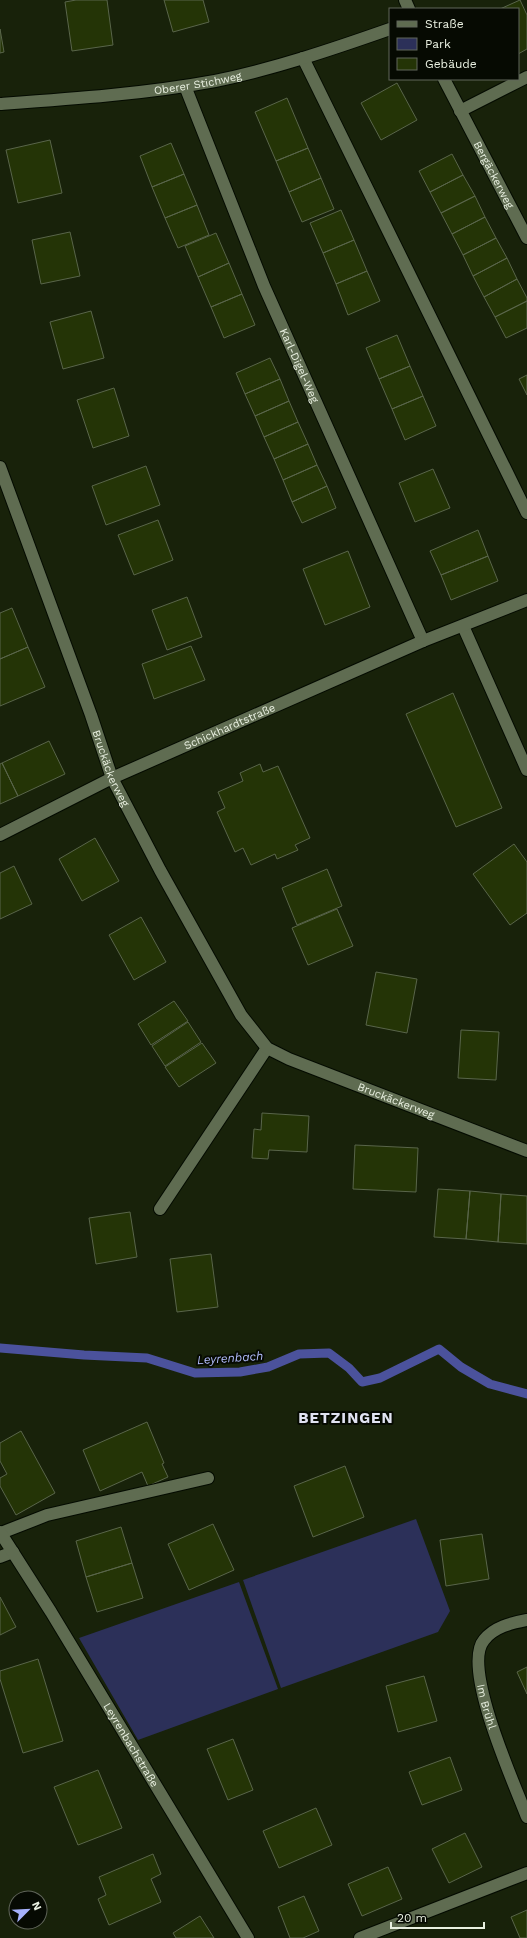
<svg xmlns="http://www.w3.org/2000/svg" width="527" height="1938" font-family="'Work Sans',sans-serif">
	<rect width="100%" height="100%" fill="#18220a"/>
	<!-- green -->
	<path fill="#2c3059" d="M 416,1519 L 450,1611 L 438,1632 L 281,1688 L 243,1580 Z
		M 239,1582 L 278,1689 L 138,1740 L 79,1638 Z"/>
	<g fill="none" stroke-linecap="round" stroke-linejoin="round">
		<!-- stream -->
		<path stroke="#4b529c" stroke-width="9" d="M 0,1348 L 84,1355 L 147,1358 L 195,1373 L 240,1372 L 268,1367 L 299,1354 L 329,1353 L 349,1368 L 362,1382 L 380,1378 L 439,1349 L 461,1367 L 490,1384 L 527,1394"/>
	</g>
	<!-- building -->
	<path fill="#243406" stroke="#59654a" d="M 76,0 L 107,0 L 113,45 L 72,51 L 65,2 Z
		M 164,0 L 203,0 L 209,22 L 173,32 Z
		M 520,0 L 527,15 L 527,49 L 518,54 L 518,9 L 500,9 Z
		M 0,29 L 4,52 L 0,53 Z
		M 397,83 L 417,120 L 381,140 L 361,103 Z
		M 287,98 L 308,148 L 276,161 L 255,112 Z
		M 50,140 L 62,193 L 18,203 L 6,150 Z
		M 171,143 L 184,174 L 152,187 L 140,156 Z
		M 308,148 L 321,178 L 289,192 L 276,161 Z
		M 452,154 L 463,175 L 430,192 L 419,171 Z
		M 184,174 L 197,205 L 165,218 L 152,187 Z
		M 463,175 L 475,196 L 441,213 L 430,192 Z
		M 321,178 L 334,209 L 302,222 L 289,192 Z
		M 475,196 L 485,217 L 452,234 L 441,213 Z
		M 197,205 L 209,235 L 178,248 L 165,218 Z
		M 341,210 L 354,240 L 323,253 L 310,223 Z
		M 485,217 L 496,238 L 463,255 L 452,234 Z
		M 70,232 L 80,276 L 41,284 L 32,240 Z
		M 216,233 L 229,263 L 198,277 L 185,246 Z
		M 496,238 L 507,258 L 473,276 L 463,255 Z
		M 354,240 L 367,271 L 336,284 L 323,253 Z
		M 507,258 L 517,279 L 484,297 L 473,276 Z
		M 229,263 L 242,294 L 211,307 L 198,277 Z
		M 367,271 L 380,301 L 348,315 L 336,284 Z
		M 517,279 L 527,298 L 527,301 L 495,317 L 484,297 Z
		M 242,294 L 255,325 L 224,338 L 211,307 Z
		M 527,301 L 527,328 L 506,338 L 495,317 Z
		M 91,311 L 104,358 L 63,369 L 50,322 Z
		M 397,335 L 410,366 L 379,379 L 366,348 Z
		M 270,358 L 280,379 L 245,394 L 236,373 Z
		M 410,366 L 423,396 L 392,409 L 379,379 Z
		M 527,375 L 527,395 L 519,379 Z
		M 280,379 L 289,401 L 255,416 L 245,394 Z
		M 114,388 L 129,436 L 93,448 L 77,400 Z
		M 423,396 L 436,426 L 405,440 L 392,409 Z
		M 289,401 L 298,422 L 264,437 L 255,416 Z
		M 298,422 L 308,444 L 274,459 L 264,437 Z
		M 308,444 L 317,465 L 283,480 L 274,459 Z
		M 317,465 L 327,486 L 292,502 L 283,480 Z
		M 146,466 L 160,505 L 106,525 L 92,486 Z
		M 433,469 L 450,508 L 415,522 L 399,483 Z
		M 327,486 L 336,508 L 302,523 L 292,502 Z
		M 158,520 L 173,560 L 134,575 L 118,535 Z
		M 478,530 L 488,556 L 441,575 L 430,551 Z
		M 348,551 L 370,607 L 325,625 L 303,569 Z
		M 488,556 L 498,581 L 451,600 L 441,575 Z
		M 187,597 L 202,637 L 167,650 L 152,610 Z
		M 12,608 L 28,647 L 0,659 L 0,613 Z
		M 191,646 L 205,680 L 154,699 L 142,664 Z
		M 28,647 L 45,687 L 0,706 L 0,659 Z
		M 453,693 L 502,808 L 456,827 L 406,714 Z
		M 49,741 L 65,774 L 18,796 L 2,763 Z
		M 2,763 L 18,796 L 0,804 L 0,764 Z
		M 260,764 L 263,772 L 278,766 L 310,838 L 295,845 L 298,850 L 277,859 L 275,854 L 251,865 L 243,848 L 235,852 L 217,812 L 225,808 L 218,792 L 243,781 L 240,773 Z
		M 95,838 L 119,881 L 82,901 L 59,859 Z
		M 514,844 L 527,862 L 527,913 L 510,925 L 473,874 Z
		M 14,866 L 32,904 L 0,919 L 0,873 Z
		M 327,869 L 342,906 L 297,925 L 282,888 Z
		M 337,909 L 353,946 L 308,965 L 292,928 Z
		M 141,917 L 166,962 L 134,980 L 109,935 Z
		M 376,972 L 417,979 L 407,1033 L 366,1025 Z
		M 174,1001 L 188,1021 L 151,1045 L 138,1024 Z
		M 188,1022 L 201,1042 L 165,1066 L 152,1046 Z
		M 461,1030 L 499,1032 L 496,1080 L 458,1078 Z
		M 202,1043 L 216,1063 L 179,1087 L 165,1067 Z
		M 262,1113 L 309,1116 L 307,1152 L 269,1150 L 268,1159 L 252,1158 L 254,1129 L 261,1130 Z
		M 355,1145 L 418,1148 L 416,1192 L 353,1189 Z
		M 438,1189 L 470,1191 L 466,1239 L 434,1237 Z
		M 470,1191 L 501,1194 L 498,1242 L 466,1239 Z
		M 501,1194 L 527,1196 L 527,1244 L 498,1242 Z
		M 130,1212 L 137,1257 L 96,1264 L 89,1218 Z
		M 211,1254 L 218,1307 L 177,1312 L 170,1259 Z
		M 147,1422 L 164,1463 L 162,1464 L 168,1477 L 148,1486 L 142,1472 L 100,1491 L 83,1450 Z
		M 21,1431 L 55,1493 L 16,1515 L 0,1486 L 0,1478 L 7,1474 L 0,1461 L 0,1443 Z
		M 345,1466 L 364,1517 L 313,1537 L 294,1486 Z
		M 213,1524 L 234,1570 L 189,1590 L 168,1544 Z
		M 121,1527 L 132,1563 L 86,1577 L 76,1541 Z
		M 482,1534 L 489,1579 L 446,1586 L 440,1540 Z
		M 132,1563 L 143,1598 L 97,1612 L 86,1577 Z
		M 0,1597 L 16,1627 L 0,1635 Z
		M 38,1659 L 63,1741 L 23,1753 L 0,1679 L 0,1671 Z
		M 527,1667 L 527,1694 L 517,1672 Z
		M 424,1676 L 437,1721 L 398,1732 L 386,1686 Z
		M 233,1739 L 253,1790 L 228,1800 L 207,1749 Z
		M 450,1757 L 462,1790 L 422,1805 L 409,1772 Z
		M 98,1770 L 122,1828 L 78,1845 L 54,1787 Z
		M 316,1808 L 332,1845 L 279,1868 L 263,1831 Z
		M 465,1833 L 482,1867 L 449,1883 L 432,1849 Z
		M 153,1854 L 161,1874 L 151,1879 L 161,1902 L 109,1925 L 98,1899 L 106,1895 L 99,1877 Z
		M 388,1867 L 402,1899 L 362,1916 L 348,1884 Z
		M 304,1896 L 319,1931 L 303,1938 L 290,1938 L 278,1907 Z
		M 527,1910 L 527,1938 L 520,1938 L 511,1917 Z
		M 200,1916 L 214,1938 L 176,1938 L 173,1933 Z"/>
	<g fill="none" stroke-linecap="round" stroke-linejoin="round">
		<defs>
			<g id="lane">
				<path id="s1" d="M 185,86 L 264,286 L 423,641"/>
				<path d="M 460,111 L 527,77"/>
				<path d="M 463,626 L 527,770"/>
				<path d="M 160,1209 L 267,1048"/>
				<path d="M 1,1533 L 47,1515 L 208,1478"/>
				<path d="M 0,1557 L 13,1552"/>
			</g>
			<g id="street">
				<path d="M 405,0 L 409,9"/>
				<path d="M 303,58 L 527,513"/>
				<path id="s2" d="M 444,79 L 527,238"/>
				<path id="s3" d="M 0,104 C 71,99 144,94 215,81 C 274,69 333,49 390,29"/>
				<path id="s4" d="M 0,467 L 91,715 L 112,778 L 160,870 L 241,1015 L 267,1048 L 289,1059 L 527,1151"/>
				<path id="s5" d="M 0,835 L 112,778 L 423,641 L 527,600"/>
				<path id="s6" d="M 0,1532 L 51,1612 L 248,1938"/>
				<path id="s7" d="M 527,1620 C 511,1623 494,1627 484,1640 C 461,1667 515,1785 527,1817"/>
				<path d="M 360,1938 L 527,1873"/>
			</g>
		</defs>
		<!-- lane casing -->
		<use href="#lane" stroke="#040b00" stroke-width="14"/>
		<!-- street casing -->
		<use href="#street" stroke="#040b00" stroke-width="14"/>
		<!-- lane -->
		<use href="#lane" stroke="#5f6c51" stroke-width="12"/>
		<!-- street -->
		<use href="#street" stroke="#5f6c51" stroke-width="12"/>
	</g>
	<g text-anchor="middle" stroke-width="4" stroke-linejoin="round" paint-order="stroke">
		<!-- street labels -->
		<g font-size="11" fill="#e9f0e1" stroke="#060a02">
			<text dy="4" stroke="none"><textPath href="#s3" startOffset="199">Oberer Stichweg</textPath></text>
			<text dy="4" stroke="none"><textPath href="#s2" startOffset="108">Bergäckerweg</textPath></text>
			<text dy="4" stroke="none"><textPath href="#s1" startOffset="302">Karl-Digel-Weg</textPath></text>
			<text dy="4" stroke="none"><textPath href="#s5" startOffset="254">Schickhardtstraße</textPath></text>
			<text dy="4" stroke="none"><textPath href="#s4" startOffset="321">Bruckäckerweg</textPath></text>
			<text dy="4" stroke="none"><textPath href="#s4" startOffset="782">Bruckäckerweg</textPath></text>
			<text dy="4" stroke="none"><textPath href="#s7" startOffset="117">Im Brühl</textPath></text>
			<text dy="4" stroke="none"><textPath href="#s6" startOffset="250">Leyrenbachstraße</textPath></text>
		</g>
		<!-- water labels -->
		<g font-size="12" font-style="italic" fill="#b3bdfc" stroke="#060a02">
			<text transform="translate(230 1358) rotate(-4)" y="4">Leyrenbach</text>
		</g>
		<!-- district labels -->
		<g font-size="15" font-weight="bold" letter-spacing="1" fill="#e1e3f2" stroke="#060a02">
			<text x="346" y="1423">BETZINGEN</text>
		</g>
	</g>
	<!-- legend -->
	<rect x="389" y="8" width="130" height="72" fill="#060a02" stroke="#61665b"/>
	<rect x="397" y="21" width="20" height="6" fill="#5f6c51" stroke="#61665b"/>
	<text x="425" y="28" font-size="12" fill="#e9f0e1">Straße</text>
	<rect x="397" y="38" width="20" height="12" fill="#2c3059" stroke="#61665b"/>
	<text x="425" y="48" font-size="12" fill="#e9f0e1">Park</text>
	<rect x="397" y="58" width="20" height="12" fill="#243406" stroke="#61665b"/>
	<text x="425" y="68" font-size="12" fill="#e9f0e1">Gebäude</text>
	<!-- north arrow -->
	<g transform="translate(28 1910) rotate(66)"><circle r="19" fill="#060a02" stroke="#61665b"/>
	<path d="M0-3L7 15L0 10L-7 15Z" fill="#a6b1fc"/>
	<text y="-6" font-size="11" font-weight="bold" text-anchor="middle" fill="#e9f0e1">N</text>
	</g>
	<!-- scale -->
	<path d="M391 1922v6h93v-6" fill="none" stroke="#e9f0e1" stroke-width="2"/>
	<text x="397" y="1922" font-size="12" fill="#e9f0e1" stroke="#060a02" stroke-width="3" paint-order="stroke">20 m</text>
</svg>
